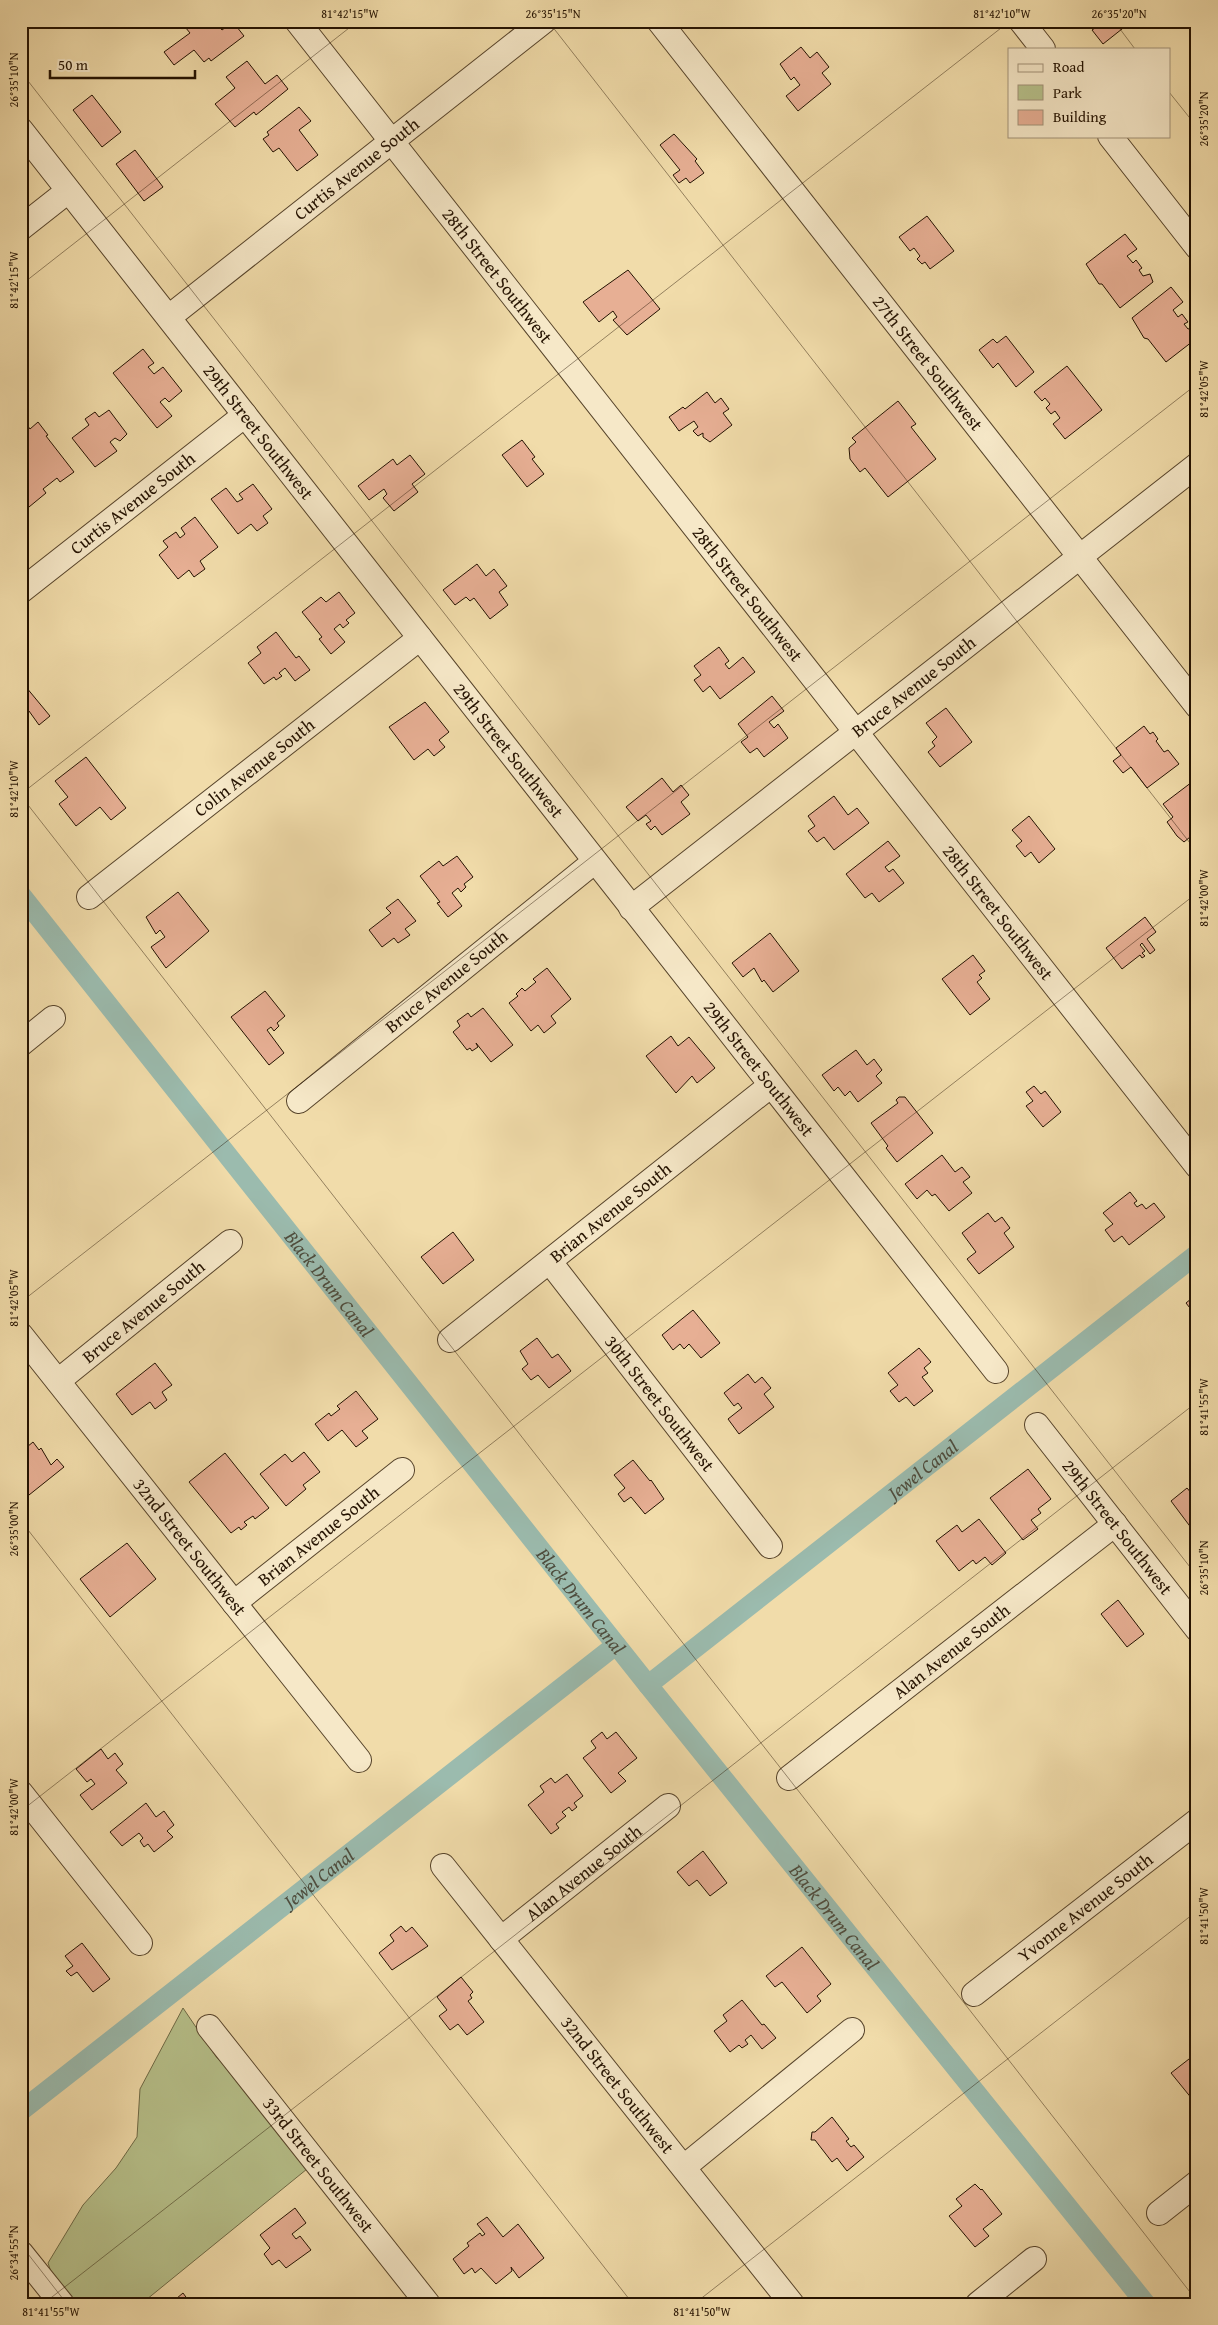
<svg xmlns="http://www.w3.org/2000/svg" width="1218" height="2325" font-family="'Gentium Book Plus',serif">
	<rect width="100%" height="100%" fill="#f1dcaa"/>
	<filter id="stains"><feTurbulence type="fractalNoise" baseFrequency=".004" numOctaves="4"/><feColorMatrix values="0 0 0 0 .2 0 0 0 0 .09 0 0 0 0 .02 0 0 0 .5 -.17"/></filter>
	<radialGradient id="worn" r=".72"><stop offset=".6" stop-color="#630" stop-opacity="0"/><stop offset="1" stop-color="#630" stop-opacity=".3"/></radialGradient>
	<!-- green -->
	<path fill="#b7c18b" stroke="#6e6a46" d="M 183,2008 L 217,2058 L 264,2098 L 307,2169 L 141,2304 L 62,2304 L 48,2263 L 83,2205 L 116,2168 L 137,2137 L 140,2089 Z"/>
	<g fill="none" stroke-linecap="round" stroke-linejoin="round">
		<!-- canal -->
		<g stroke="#9bbbae" stroke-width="20">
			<path id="s1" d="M 21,895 L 648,1685 L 1146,2304"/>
			<path id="s2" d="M 648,1685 L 1197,1254"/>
			<path id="s3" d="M 21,2111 L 616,1645"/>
		</g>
	</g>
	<!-- building -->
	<path fill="#e7af94" stroke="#241201" d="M 214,21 L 222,30 L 233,22 L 244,36 L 211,61 L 209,58 L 204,62 L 194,50 L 174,65 L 164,52 L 190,33 L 181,22 Z
		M 1094,21 L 1124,21 L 1127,25 L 1103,44 L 1092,30 L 1098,26 Z
		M 801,47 L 810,58 L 817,52 L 829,67 L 822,73 L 831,84 L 798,111 L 786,96 L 800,85 L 794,77 L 791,80 L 780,64 Z
		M 247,61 L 265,84 L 277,75 L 288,89 L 256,115 L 254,112 L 235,127 L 215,104 L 235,88 L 226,77 Z
		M 92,95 L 121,132 L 102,147 L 73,110 Z
		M 299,107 L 311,121 L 299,130 L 318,155 L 297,171 L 279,148 L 273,152 L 263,139 L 269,135 L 267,132 Z
		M 674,134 L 697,159 L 695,161 L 704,173 L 690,183 L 686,178 L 679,183 L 673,175 L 680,170 L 660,145 Z
		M 135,150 L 163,187 L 144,201 L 116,164 Z
		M 927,216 L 954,251 L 930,269 L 925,262 L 922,264 L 917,259 L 920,256 L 914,248 L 910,251 L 899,237 Z
		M 1125,234 L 1137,249 L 1127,256 L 1133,263 L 1136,260 L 1142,268 L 1139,270 L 1143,276 L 1150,274 L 1153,282 L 1120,308 L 1102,284 L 1099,284 L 1086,264 Z
		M 628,270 L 660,309 L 627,335 L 613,320 L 617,317 L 613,311 L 599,322 L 583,302 Z
		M 1171,287 L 1183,302 L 1173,310 L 1178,317 L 1182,314 L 1188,322 L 1184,324 L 1188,329 L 1196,327 L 1197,338 L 1166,362 L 1148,339 L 1144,338 L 1132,318 Z
		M 1006,336 L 1034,372 L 1016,387 L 998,363 L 993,368 L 979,350 L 993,339 L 997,343 Z
		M 143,349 L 154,363 L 148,367 L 154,374 L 163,367 L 182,391 L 169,402 L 165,398 L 160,402 L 172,416 L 157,428 L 113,373 Z
		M 1067,366 L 1102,410 L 1065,439 L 1053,424 L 1060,418 L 1055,411 L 1051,414 L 1046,408 L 1050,404 L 1045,398 L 1042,401 L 1034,392 Z
		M 707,392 L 715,403 L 721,398 L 729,409 L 723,413 L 732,425 L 710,442 L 703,437 L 703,433 L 698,436 L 693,431 L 698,427 L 694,421 L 679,431 L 669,417 L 683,407 L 685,409 Z
		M 898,401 L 916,424 L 911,427 L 936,459 L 888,497 L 865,468 L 860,472 L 850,459 L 849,448 L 856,442 L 852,438 Z
		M 109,410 L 127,434 L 120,441 L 115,438 L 110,442 L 117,451 L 95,467 L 72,438 L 89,425 L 85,419 L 95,412 L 99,417 Z
		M 21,417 L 30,429 L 38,422 L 48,435 L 46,436 L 74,472 L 60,482 L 57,478 L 43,489 L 46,493 L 29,507 L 21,497 Z
		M 522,440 L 535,457 L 532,459 L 544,474 L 527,487 L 502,455 Z
		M 410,455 L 425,474 L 412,484 L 418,492 L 394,511 L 383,498 L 387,494 L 384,489 L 369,500 L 358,486 L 393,459 L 397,465 Z
		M 253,484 L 272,509 L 263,516 L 268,523 L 257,531 L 251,524 L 238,534 L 211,499 L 226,488 L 237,502 L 243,499 L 239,494 Z
		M 195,517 L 218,547 L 200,561 L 205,569 L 194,577 L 189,570 L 178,579 L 159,555 L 168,547 L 163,541 L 176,532 L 180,538 L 185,534 L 181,528 Z
		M 477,564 L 486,576 L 494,569 L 507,586 L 499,592 L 508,605 L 490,619 L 474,598 L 470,601 L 466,597 L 455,605 L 443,590 Z
		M 339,592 L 355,613 L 346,620 L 349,623 L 343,628 L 340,624 L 334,629 L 345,642 L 331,654 L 319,639 L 322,637 L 302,612 L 321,597 L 326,602 Z
		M 276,632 L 296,658 L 299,656 L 310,670 L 295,681 L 285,668 L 279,673 L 282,676 L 276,680 L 274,677 L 264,684 L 248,663 L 261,653 L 257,647 Z
		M 719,647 L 729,661 L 725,664 L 729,669 L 743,657 L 755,672 L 720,699 L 710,686 L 703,692 L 694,680 L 701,675 L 694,666 Z
		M 21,681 L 50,716 L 39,725 L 29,711 L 21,717 Z
		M 772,696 L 784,711 L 769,722 L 774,728 L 778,724 L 788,738 L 764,757 L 757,748 L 750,753 L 741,742 L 748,737 L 738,724 Z
		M 425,702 L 449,732 L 439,740 L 445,747 L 434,756 L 428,749 L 414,760 L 389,727 Z
		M 946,708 L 972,742 L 940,767 L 928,752 L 935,746 L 932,742 L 937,737 L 926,723 Z
		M 1144,726 L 1150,734 L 1153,732 L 1158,739 L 1156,741 L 1164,752 L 1168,750 L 1179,764 L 1147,788 L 1131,767 L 1123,773 L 1113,761 L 1121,755 L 1116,748 Z
		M 86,757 L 126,808 L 111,820 L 100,807 L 76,826 L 59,804 L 68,797 L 55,781 Z
		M 662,778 L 673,792 L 681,785 L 689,795 L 681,802 L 690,814 L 662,835 L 655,826 L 651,830 L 646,824 L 651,821 L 646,815 L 638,821 L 626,807 Z
		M 1192,782 L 1197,788 L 1197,840 L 1193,842 L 1190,837 L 1184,842 L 1177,836 L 1167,822 L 1173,817 L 1163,804 Z
		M 834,796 L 848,815 L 857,808 L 869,823 L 834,850 L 824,837 L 817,842 L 808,831 L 815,826 L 808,816 Z
		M 1029,816 L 1055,849 L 1039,863 L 1031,852 L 1025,857 L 1016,846 L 1022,841 L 1012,830 Z
		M 888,841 L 900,856 L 885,867 L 889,872 L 893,869 L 904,883 L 879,902 L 872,893 L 865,898 L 846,874 Z
		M 457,856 L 473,877 L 464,884 L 466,887 L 461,892 L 458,888 L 452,893 L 462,906 L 448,917 L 437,903 L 440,902 L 420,876 L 439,861 L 443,866 Z
		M 178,892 L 209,931 L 166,968 L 151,947 L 165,937 L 160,930 L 156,934 L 146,917 Z
		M 398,899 L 416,921 L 405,929 L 410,935 L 398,943 L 394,938 L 382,947 L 369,930 L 391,913 L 386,908 Z
		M 1145,917 L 1156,932 L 1147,939 L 1155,950 L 1150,954 L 1142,943 L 1140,945 L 1145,951 L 1142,953 L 1145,956 L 1142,958 L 1140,955 L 1122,969 L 1106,948 Z
		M 770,933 L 799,971 L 773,992 L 764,980 L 762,982 L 754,968 L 743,977 L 732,963 Z
		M 973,955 L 985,971 L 979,975 L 982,978 L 977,982 L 990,999 L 970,1015 L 942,979 Z
		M 547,968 L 571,999 L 551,1016 L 556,1023 L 544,1033 L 538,1025 L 531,1031 L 509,1003 L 518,996 L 516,994 L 522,988 L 525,991 L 536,982 L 533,979 Z
		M 265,991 L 285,1016 L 277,1023 L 279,1026 L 274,1031 L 271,1027 L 267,1030 L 284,1053 L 269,1065 L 231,1017 Z
		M 483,1008 L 513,1045 L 491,1062 L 476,1043 L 478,1047 L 472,1051 L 470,1048 L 467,1050 L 453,1032 L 460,1026 L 457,1021 L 468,1013 L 471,1017 Z
		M 671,1036 L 678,1046 L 689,1037 L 715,1068 L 697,1083 L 692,1076 L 676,1093 L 646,1056 Z
		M 856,1050 L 867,1065 L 874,1059 L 882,1070 L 876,1076 L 882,1083 L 858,1102 L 850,1091 L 845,1096 L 838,1087 L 834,1091 L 822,1075 Z
		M 1034,1086 L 1041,1094 L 1045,1091 L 1061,1112 L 1043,1127 L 1026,1106 L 1033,1101 L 1026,1092 Z
		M 899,1097 L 905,1097 L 933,1133 L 897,1162 L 886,1148 L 888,1146 L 871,1123 L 898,1103 L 896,1100 Z
		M 942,1155 L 955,1172 L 962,1167 L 970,1177 L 963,1182 L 972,1193 L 949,1211 L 935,1194 L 932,1196 L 927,1190 L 917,1199 L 905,1184 Z
		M 1130,1192 L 1137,1201 L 1134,1203 L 1137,1207 L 1142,1204 L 1146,1209 L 1154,1203 L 1165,1217 L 1129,1245 L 1122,1236 L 1114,1242 L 1105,1230 L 1113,1224 L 1103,1213 Z
		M 988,1213 L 995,1222 L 1002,1217 L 1010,1228 L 1004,1233 L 1014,1247 L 979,1274 L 967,1259 L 976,1252 L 962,1233 Z
		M 453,1232 L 474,1260 L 443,1284 L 421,1257 Z
		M 1197,1294 L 1197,1317 L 1186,1303 Z
		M 693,1310 L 720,1343 L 701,1358 L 689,1344 L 684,1349 L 680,1344 L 673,1350 L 662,1335 Z
		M 537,1338 L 552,1358 L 558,1354 L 571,1371 L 549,1388 L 538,1375 L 531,1380 L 522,1369 L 528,1364 L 520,1351 Z
		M 919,1348 L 931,1362 L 924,1368 L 928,1373 L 922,1377 L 933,1391 L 914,1406 L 906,1397 L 899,1402 L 890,1391 L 898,1385 L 888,1373 Z
		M 155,1363 L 172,1385 L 162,1392 L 167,1400 L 155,1409 L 150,1402 L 132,1415 L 116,1394 Z
		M 748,1374 L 755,1383 L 762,1377 L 771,1388 L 764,1394 L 774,1407 L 739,1434 L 728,1419 L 742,1408 L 738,1403 L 734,1406 L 724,1393 Z
		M 356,1391 L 378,1419 L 362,1431 L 368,1438 L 356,1447 L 342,1430 L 328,1441 L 315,1424 L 329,1413 L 331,1416 L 340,1409 L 337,1406 Z
		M 33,1442 L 39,1450 L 41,1448 L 51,1465 L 57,1459 L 64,1467 L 29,1495 L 21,1485 L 21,1452 Z
		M 304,1452 L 320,1472 L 303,1485 L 306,1489 L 286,1506 L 260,1474 L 285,1454 L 292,1462 Z
		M 225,1453 L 269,1508 L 255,1519 L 253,1516 L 244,1522 L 247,1525 L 241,1530 L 239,1527 L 231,1533 L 189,1482 Z
		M 633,1460 L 650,1481 L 651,1480 L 664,1499 L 645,1514 L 631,1497 L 624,1502 L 618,1494 L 625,1488 L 614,1475 Z
		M 1028,1469 L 1051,1499 L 1038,1509 L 1041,1513 L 1031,1520 L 1038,1529 L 1023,1540 L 990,1498 Z
		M 1187,1488 L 1197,1500 L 1197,1525 L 1192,1529 L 1171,1501 Z
		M 979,1519 L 1006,1553 L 992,1565 L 985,1557 L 976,1564 L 973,1560 L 959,1571 L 936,1541 L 957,1525 L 962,1532 Z
		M 127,1543 L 156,1579 L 110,1617 L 80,1579 Z
		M 1118,1600 L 1144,1634 L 1127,1647 L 1101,1614 Z
		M 602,1732 L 607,1739 L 616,1732 L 637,1758 L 618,1773 L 626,1781 L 611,1793 L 583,1758 L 596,1748 L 591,1741 Z
		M 101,1749 L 108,1759 L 115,1753 L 123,1764 L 116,1770 L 127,1783 L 92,1810 L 80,1795 L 95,1784 L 91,1779 L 87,1782 L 76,1769 Z
		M 567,1774 L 583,1796 L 574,1803 L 577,1807 L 572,1811 L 569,1807 L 562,1812 L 566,1816 L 556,1824 L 559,1828 L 551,1834 L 528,1805 L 544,1792 L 540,1786 L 551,1778 L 555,1783 Z
		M 146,1803 L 156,1817 L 164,1811 L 174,1825 L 167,1831 L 173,1837 L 154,1852 L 148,1844 L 144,1847 L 140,1841 L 143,1838 L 139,1833 L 122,1846 L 110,1832 Z
		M 703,1851 L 727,1883 L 710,1896 L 697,1880 L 689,1886 L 677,1872 Z
		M 401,1926 L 406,1932 L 412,1927 L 428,1946 L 392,1970 L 379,1953 L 394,1941 L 390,1935 Z
		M 82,1943 L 110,1979 L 93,1992 L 77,1972 L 71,1976 L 66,1971 L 73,1966 L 65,1956 Z
		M 802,1947 L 831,1984 L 817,1996 L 821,2001 L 807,2013 L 782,1982 L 775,1987 L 766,1976 Z
		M 461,1977 L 473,1992 L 470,1995 L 472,1998 L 468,2001 L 484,2022 L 467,2035 L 458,2024 L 450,2030 L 439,2016 L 447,2010 L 437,1997 Z
		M 742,2000 L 762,2025 L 764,2024 L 776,2038 L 762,2049 L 751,2035 L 745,2040 L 748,2044 L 742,2048 L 739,2045 L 730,2052 L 714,2031 L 727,2021 L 723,2015 Z
		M 1189,2059 L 1197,2069 L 1197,2105 L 1171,2073 Z
		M 832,2117 L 849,2139 L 846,2141 L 851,2147 L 854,2145 L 864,2157 L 847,2171 L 837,2158 L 832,2162 L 815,2140 L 811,2140 L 812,2132 L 815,2132 Z
		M 975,2184 L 981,2190 L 982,2189 L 1002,2214 L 983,2229 L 989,2236 L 975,2247 L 949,2216 L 962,2206 L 956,2199 Z
		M 295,2208 L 306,2223 L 292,2234 L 296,2239 L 300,2236 L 311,2250 L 286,2268 L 279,2260 L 272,2265 L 264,2254 L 270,2248 L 260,2235 Z
		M 487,2217 L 503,2237 L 518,2224 L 544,2258 L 519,2278 L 511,2267 L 512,2271 L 496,2284 L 481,2268 L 475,2273 L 472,2268 L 464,2274 L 453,2259 L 469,2246 L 467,2243 L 480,2233 L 482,2236 L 485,2234 L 477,2224 Z
		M 183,2293 L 191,2304 L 170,2304 Z"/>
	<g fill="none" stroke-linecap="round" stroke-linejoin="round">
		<defs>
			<g id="minor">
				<path id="s4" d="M 297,21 L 1197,1166"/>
				<path id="s5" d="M 659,21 L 1197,706"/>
				<path d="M 1021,21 L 1043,49"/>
				<path id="s6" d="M 21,130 L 996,1371"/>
				<path d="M 1110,136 L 1197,247"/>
				<path d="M 21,228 L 68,191"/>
				<path id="s7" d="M 169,317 L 544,21"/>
				<path id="s8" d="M 21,591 L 245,415"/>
				<path id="s9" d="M 89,897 L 420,638"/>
				<path id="s10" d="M 631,908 L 1197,465"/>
				<path d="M 21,1044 L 53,1018"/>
				<path id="s11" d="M 299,1101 L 594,862"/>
				<path id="s12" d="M 550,1262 L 770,1546"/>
				<path id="s13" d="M 21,1335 L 359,1760"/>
				<path id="s14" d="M 450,1340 L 770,1086"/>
				<path id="s15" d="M 58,1381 L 230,1242"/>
				<path id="s16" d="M 1037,1425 L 1197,1629"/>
				<path id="s17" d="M 234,1603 L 402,1470"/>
				<path id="s18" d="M 789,1778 L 1115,1524"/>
				<path d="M 21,1793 L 140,1943"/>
				<path id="s19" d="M 443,1866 L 792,2304"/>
				<path id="s20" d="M 501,1939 L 668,1806"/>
				<path id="s21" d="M 974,1994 L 1197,1821"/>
				<path id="s22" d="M 209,2027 L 428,2304"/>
				<path d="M 684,2167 L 852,2030"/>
				<path d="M 1159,2213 L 1197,2183"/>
				<path d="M 21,2253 L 62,2304"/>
				<path d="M 978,2304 L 1034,2259"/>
			</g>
		</defs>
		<!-- minor casing -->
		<use href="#minor" stroke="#57442b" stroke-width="26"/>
		<!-- minor -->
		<use href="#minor" stroke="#f6e8c8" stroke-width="24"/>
	</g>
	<!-- ticks -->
	<path fill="none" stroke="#241201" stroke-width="1" stroke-opacity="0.45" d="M 548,21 L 1197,852M 1114,21 L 1135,49M 21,72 L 1197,1576M 1169,92 L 1197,127M 21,285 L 358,21M 21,794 L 1010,21M 21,796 L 1197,2301M 21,1302 L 1197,384M 21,1521 L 633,2304M 21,1811 L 1197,893M 21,2245 L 67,2304M 43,2304 L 1197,1402M 694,2304 L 1197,1911"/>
	<g text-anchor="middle" stroke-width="4" stroke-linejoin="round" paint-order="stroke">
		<!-- street labels -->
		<g font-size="18" fill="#241201" stroke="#f6e8c8">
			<text dy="6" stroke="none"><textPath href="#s7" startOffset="239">Curtis Avenue South</textPath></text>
			<text dy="6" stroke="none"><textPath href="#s4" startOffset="324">28th Street Southwest</textPath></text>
			<text dy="6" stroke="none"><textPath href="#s5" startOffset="435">27th Street Southwest</textPath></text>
			<text dy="6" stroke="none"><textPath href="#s6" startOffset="384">29th Street Southwest</textPath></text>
			<text dy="6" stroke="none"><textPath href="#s8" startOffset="142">Curtis Avenue South</textPath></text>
			<text dy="6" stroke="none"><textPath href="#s4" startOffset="729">28th Street Southwest</textPath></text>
			<text dy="6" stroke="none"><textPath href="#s10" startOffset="359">Bruce Avenue South</textPath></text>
			<text dy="6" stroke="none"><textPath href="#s6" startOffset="789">29th Street Southwest</textPath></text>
			<text dy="6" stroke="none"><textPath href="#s9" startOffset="210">Colin Avenue South</textPath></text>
			<text dy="6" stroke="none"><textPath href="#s4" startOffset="1134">28th Street Southwest</textPath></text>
			<text dy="6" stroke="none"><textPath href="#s11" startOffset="190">Bruce Avenue South</textPath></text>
			<text dy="6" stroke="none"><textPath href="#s6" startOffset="1194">29th Street Southwest</textPath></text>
			<text dy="6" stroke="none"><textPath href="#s14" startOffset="205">Brian Avenue South</textPath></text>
			<text dy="6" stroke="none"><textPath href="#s15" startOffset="110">Bruce Avenue South</textPath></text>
			<text dy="6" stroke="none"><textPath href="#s12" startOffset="179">30th Street Southwest</textPath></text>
			<text dy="6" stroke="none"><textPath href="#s16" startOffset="130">29th Street Southwest</textPath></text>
			<text dy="6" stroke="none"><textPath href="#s17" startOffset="108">Brian Avenue South</textPath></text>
			<text dy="6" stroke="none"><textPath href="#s13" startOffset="271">32nd Street Southwest</textPath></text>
			<text dy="6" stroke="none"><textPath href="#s18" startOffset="206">Alan Avenue South</textPath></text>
			<text dy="6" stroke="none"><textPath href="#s20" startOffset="106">Alan Avenue South</textPath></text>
			<text dy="6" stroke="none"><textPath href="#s21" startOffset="141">Yvonne Avenue South</textPath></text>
			<text dy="6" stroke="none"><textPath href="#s19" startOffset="280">32nd Street Southwest</textPath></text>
			<text dy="6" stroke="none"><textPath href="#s22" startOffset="176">33rd Street Southwest</textPath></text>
		</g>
		<!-- water labels -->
		<g font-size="19" font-style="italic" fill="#4e4d3e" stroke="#f6e8c8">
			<text dy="7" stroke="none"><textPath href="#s1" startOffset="496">Black Drum Canal</textPath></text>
			<text dy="7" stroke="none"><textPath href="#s2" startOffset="349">Jewel Canal</textPath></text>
			<text dy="7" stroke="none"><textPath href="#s1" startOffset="901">Black Drum Canal</textPath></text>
			<text dy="7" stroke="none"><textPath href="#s3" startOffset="378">Jewel Canal</textPath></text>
			<text dy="7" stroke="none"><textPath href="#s1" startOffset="1306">Black Drum Canal</textPath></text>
		</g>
	</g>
	<!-- margin -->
	<rect width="1218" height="2325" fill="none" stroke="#f1dcaa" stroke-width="55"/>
	<!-- legend -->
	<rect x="1008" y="48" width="162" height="90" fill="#f6e8c8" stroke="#a29278"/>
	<rect x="1018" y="64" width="25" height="8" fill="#f6e8c8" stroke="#a29278"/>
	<text x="1053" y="72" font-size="15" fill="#241201">Road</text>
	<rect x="1018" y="85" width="25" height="15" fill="#b7c18b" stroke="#a29278"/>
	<text x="1053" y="98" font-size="15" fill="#241201">Park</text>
	<rect x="1018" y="110" width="25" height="15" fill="#e7af94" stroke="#a29278"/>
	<text x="1053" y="122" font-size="15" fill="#241201">Building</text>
	<!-- scale -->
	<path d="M50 70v8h145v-8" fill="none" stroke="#241201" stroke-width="2.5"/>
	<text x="58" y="70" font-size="15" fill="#241201" stroke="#f6e8c8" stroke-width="4" paint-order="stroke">50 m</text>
	<rect x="28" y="28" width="1162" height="2270" fill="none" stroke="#241201" stroke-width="2"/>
	<g font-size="12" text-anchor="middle" fill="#241201">
		<text x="350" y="18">81°42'15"W</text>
		<text x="553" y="18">26°35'15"N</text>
		<text x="1002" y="18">81°42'10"W</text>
		<text x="1119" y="18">26°35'20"N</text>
		<text transform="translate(14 80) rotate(-90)" y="4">26°35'10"N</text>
		<text transform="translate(1204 119) rotate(-90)" y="4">26°35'20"N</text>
		<text transform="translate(14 280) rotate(-90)" y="4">81°42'15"W</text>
		<text transform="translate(1204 389) rotate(-90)" y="4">81°42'05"W</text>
		<text transform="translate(14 789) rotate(-90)" y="4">81°42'10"W</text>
		<text transform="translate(1204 898) rotate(-90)" y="4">81°42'00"W</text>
		<text transform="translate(14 1298) rotate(-90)" y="4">81°42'05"W</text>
		<text transform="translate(1204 1407) rotate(-90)" y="4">81°41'55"W</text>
		<text transform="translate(14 1529) rotate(-90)" y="4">26°35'00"N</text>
		<text transform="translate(1204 1568) rotate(-90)" y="4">26°35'10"N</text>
		<text transform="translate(14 1807) rotate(-90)" y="4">81°42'00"W</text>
		<text transform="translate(1204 1916) rotate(-90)" y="4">81°41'50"W</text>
		<text transform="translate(14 2253) rotate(-90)" y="4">26°34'55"N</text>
		<text x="51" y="2316">81°41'55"W</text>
		<text x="702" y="2316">81°41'50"W</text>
	</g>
	<rect width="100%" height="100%" filter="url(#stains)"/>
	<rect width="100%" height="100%" fill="url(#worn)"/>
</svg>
